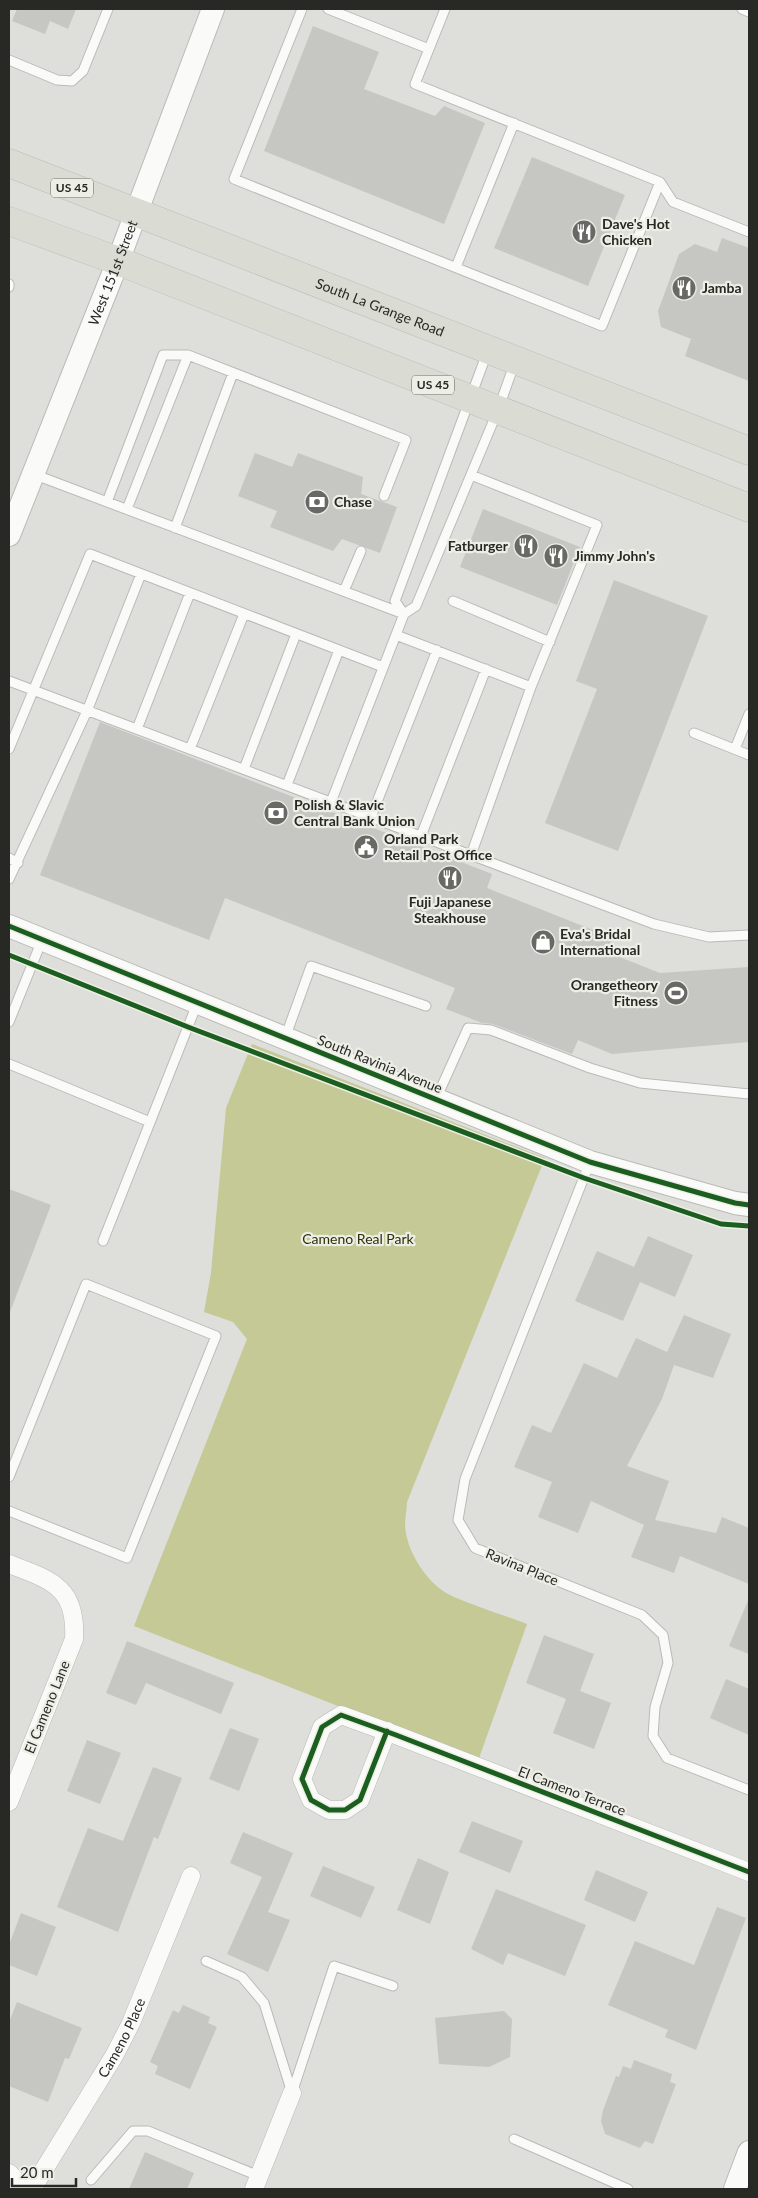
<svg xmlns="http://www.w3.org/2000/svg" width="758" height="2198" font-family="Lato,sans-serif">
	<rect width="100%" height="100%" fill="#dededa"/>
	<!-- green -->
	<path fill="#c5c996" d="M 252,1044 L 545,1158 L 407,1502 C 407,1509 405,1517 405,1525 C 406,1550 426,1582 448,1594 C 470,1605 504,1615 527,1624 L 478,1761 L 134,1626 L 247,1339 L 233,1322 L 204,1312 L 211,1273 L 226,1108 Z"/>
	<!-- building -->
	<path fill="#c6c6c3" d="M 17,9 L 76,9 L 68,29 L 50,21 L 45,34 L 12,21 Z
		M 313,26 L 379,52 L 364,89 L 435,116 L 444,106 L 485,123 L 444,224 L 264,151 Z
		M 532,157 L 625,195 L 588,286 L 494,248 Z
		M 722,238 L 749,248 L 749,381 L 685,356 L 691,339 L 661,327 L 658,311 L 679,254 L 695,244 L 717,252 Z
		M 255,453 L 292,467 L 298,453 L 363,477 L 361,494 L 397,507 L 380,553 L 342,539 L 333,551 L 270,527 L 277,511 L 238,496 Z
		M 483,509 L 580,547 L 557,605 L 460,567 Z
		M 614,580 L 708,616 L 618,851 L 545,823 L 597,689 L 576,681 Z
		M 100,722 L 492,874 L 487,888 L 613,938 L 607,952 L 660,973 L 749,967 L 749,1042 L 612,1054 L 578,1040 L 572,1054 L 493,1024 L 482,1023 L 446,1009 L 455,988 L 225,898 L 209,940 L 40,875 Z
		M 9,1189 L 51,1205 L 10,1312 L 9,1312 Z
		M 648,1236 L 693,1255 L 675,1297 L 640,1282 L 623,1321 L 575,1301 L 597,1251 L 634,1267 Z
		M 684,1315 L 731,1334 L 713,1378 L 674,1365 L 662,1399 L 627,1466 L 669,1481 L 655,1520 L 716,1533 L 722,1517 L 749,1528 L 749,1584 L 680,1556 L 674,1573 L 631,1557 L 644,1525 L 591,1501 L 578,1533 L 538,1517 L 552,1482 L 514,1467 L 532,1425 L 551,1433 L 584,1363 L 617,1378 L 636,1338 L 667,1352 Z
		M 749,1598 L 749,1654 L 729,1646 Z
		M 544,1635 L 594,1654 L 580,1691 L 611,1703 L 594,1749 L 553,1733 L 566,1699 L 526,1683 Z
		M 127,1641 L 234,1683 L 221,1714 L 146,1683 L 136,1705 L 106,1693 Z
		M 726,1679 L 749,1689 L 749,1735 L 710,1718 Z
		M 230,1728 L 259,1739 L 239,1791 L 209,1779 Z
		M 87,1740 L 121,1753 L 100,1804 L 67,1791 Z
		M 153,1767 L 182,1778 L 158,1839 L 154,1837 L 118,1932 L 57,1907 L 88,1828 L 123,1841 Z
		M 472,1821 L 523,1841 L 510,1873 L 459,1852 Z
		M 243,1832 L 293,1853 L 268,1912 L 290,1920 L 268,1972 L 227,1954 L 262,1877 L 230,1863 Z
		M 418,1858 L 449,1872 L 430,1924 L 397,1910 Z
		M 323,1866 L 375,1887 L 361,1918 L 310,1896 Z
		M 596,1870 L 648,1892 L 635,1922 L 584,1900 Z
		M 496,1889 L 586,1925 L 565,1976 L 508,1953 L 503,1965 L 471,1949 Z
		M 717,1907 L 746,1918 L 696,2050 L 665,2037 L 668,2030 L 608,2005 L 635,1941 L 694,1965 Z
		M 21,1913 L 56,1927 L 37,1976 L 9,1965 L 9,1945 Z
		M 17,2002 L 82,2028 L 69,2059 L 65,2058 L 48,2102 L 9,2086 L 9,2022 Z
		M 183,2005 L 210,2017 L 208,2023 L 217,2027 L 190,2089 L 155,2074 L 158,2066 L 150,2062 L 173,2010 L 179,2013 Z
		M 504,2011 L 512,2019 L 510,2057 L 489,2067 L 439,2064 L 435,2018 Z
		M 634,2060 L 672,2074 L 670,2082 L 676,2084 L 653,2144 L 645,2141 L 640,2148 L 605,2134 L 601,2121 L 603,2110 L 616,2076 L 619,2077 L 623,2066 L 631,2069 Z
		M 145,2152 L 194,2173 L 187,2189 L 129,2189 Z"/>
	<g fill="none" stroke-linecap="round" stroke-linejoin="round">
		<defs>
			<path id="service" d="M 302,9 L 234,179 L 602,326 L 660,182
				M 328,9 L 429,49
				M 445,9 L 415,84 L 660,182 L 673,202 L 749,232
				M 742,9 L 749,12
				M 9,60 L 57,80 L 72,81 L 83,71 L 108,9
				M 456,267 L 514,123
				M 9,284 L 9,287
				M 33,474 L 404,614
				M 471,475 L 597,525 L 531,687 L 471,855
				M 107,502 L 163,355 L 188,355 L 406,440 L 384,496
				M 127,509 L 188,355
				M 175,528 L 233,373
				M 344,591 L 361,551
				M 453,601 L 550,642
				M 404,614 L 395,601 L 487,353
				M 396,635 L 531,687
				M 9,681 L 654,924 L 709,937 L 749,935
				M 137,729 L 190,593
				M 694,733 L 749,755
				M 9,749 L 90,554 L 383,667
				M 190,749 L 244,614
				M 735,749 L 749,714
				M 244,769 L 296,634
				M 287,785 L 339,650
				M 331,802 L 404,614 L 416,606 L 498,410 L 515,362
				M 371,817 L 437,650
				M 421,836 L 486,669
				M 9,858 L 18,863
				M 9,879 L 87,711 L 141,574
				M 9,1022 L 42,940
				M 285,1038 L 311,966 L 426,1006
				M 9,1064 L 150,1122
				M 436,1099 L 468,1028 L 491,1030 L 590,1068 L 640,1083 L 749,1094
				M 590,1162 L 465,1479 L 458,1520 L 475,1548 L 642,1615 L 663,1635 L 668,1663 L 655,1707 L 653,1736 L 667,1758 L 749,1790
				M 103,1241 L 197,1004
				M 9,1477 L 86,1284 L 216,1336 L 127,1558 L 9,1511
				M 206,1961 L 242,1977 L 264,2003 L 292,2093
				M 292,2093 L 334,1966 L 393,1986
				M 514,2139 L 628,2189
				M 91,2180 L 133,2131 L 148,2131 L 259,2176"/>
			<g id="minor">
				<path d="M 9,1564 C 51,1580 77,1587 74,1639 L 9,1802"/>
				<path d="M 387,1731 L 360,1800 L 345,1810 L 329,1810 L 311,1800 L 302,1779 L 322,1727 L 341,1715 L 396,1735 L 749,1872"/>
				<path d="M 9,2173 L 23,2189"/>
				<path id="s1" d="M 32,2189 L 114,2056 L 131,2023 L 191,1876"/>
				<path d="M 254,2189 L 292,2093"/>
			</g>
			<g id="tertiary">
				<path id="s2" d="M 9,535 L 118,261 L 213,9"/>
				<path d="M 9,926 L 590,1162 L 735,1203 L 749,1205"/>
				<path d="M 735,2189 L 749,2152"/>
			</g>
			<g id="trunk">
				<path id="s3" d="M 9,163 L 749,451"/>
				<path d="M 9,221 L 118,261 L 749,508"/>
			</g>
		</defs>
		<!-- service casing -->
		<use href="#service" stroke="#babab7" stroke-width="11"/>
		<!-- minor casing -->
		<use href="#minor" stroke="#babab7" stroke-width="19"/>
		<!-- tertiary casing -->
		<use href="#tertiary" stroke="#babab7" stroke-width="24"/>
		<!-- trunk casing -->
		<use href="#trunk" stroke="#bcbcba" stroke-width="29"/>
		<!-- service -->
		<use href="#service" stroke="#fafaf9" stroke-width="9"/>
		<!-- minor -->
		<use href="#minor" stroke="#fafaf9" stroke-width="18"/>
		<!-- tertiary -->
		<use href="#tertiary" stroke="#fafaf9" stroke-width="22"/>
		<!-- trunk -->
		<use href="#trunk" stroke="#dadcd3" stroke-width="28"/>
		<defs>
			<path id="cycleway" d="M 9,926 L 590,1162 L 735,1203 L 749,1205
				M 9,955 L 188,1027 L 584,1178 L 721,1224 L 749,1226
				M 387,1731 L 360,1800 L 345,1810 L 329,1810 L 311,1800 L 302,1779 L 322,1727 L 341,1715 L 396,1735 L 749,1872"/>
		</defs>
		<!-- cycleway casing -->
		<use href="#cycleway" stroke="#edeee5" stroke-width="8"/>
		<!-- cycleway -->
		<use href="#cycleway" stroke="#1b5e20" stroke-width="5"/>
	</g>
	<!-- icons -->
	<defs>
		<symbol id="restaurant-disc" viewBox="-11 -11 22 22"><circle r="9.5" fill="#686864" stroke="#edeee5"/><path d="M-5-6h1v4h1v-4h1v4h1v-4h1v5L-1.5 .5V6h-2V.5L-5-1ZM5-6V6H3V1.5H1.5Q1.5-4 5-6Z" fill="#fff"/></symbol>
		<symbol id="bank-disc" viewBox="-11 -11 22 22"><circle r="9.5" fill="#686864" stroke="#edeee5"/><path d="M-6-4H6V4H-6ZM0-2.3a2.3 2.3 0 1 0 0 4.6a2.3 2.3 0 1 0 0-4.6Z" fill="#fff"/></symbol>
		<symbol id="civic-disc" viewBox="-11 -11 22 22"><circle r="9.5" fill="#686864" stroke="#edeee5"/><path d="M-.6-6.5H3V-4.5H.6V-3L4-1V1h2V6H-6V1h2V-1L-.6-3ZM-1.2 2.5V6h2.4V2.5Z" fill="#fff"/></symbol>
		<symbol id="shop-disc" viewBox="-11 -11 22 22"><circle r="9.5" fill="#686864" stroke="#edeee5"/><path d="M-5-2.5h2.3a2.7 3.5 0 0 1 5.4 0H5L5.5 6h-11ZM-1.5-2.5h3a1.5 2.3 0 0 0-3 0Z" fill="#fff"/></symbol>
		<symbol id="stadium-disc" viewBox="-11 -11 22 22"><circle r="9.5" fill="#686864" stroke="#edeee5"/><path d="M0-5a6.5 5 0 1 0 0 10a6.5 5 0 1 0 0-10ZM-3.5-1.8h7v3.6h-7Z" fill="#fff"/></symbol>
	</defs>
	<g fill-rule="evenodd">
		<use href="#restaurant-disc" x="570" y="218" width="28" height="28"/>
		<use href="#restaurant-disc" x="670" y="274" width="28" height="28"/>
		<use href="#bank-disc" x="303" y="488" width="28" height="28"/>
		<use href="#restaurant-disc" x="512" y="532" width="28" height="28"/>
		<use href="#restaurant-disc" x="542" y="542" width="28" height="28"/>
		<use href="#bank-disc" x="262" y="799" width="28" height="28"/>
		<use href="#civic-disc" x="352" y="833" width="28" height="28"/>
		<use href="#restaurant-disc" x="436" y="864" width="28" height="28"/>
		<use href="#shop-disc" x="529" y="928" width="28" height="28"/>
		<use href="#stadium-disc" x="662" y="979" width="28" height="28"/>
	</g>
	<g text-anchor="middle" stroke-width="4.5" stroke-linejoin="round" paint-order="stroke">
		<!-- shield labels -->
		<g fill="#edeee5" stroke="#63635f" stroke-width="1">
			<rect x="51" y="178.5" width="42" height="19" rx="4"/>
			<rect x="412" y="375.5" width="42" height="19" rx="4"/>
		</g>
		<g font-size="12" font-weight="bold" fill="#282825">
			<text x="72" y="192">US 45</text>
			<text x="433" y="389">US 45</text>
		</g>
		<!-- poi labels -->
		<g font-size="14" font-weight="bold" fill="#282825" stroke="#edeee5" text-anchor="start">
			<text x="602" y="229">Dave's Hot<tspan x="602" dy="16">Chicken</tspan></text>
			<text x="702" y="293">Jamba</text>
			<text x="334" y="507">Chase</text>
			<text x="508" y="551" text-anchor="end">Fatburger</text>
			<text x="574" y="561">Jimmy John's</text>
			<text x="294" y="810">Polish &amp; Slavic<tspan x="294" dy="16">Central Bank Union</tspan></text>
			<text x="384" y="844">Orland Park<tspan x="384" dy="16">Retail Post Office</tspan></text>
			<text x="450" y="907" text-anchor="middle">Fuji Japanese<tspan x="450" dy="16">Steakhouse</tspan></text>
			<text x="560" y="939">Eva's Bridal<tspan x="560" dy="16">International</tspan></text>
			<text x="658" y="990" text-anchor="end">Orangetheory<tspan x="658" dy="16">Fitness</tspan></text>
		</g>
		<!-- street labels -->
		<g font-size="14" fill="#282825" stroke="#edeee5">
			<text dy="5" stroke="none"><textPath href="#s2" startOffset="282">West 151st Street</textPath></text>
			<text dy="5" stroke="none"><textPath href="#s3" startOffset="398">South La Grange Road</textPath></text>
			<text transform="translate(380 1064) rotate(22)" y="5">South Ravinia Avenue</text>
			<text transform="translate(522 1567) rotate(22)" y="5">Ravina Place</text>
			<text transform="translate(47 1707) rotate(-68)" y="5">El Cameno Lane</text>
			<text transform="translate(572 1791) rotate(21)" y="5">El Cameno Terrace</text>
			<text dy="5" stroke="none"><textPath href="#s1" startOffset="176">Cameno Place</textPath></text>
		</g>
		<!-- park labels -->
		<g font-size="14" fill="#2e3006" stroke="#edeee5">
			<text x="358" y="1244">Cameno Real Park</text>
		</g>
	</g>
	<!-- border -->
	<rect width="758" height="2198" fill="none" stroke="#282825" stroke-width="20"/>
	<!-- scale -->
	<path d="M12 2178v8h64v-8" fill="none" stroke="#282825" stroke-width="2.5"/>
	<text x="20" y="2178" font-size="15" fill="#282825" stroke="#edeee5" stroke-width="4" paint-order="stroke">20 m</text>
</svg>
